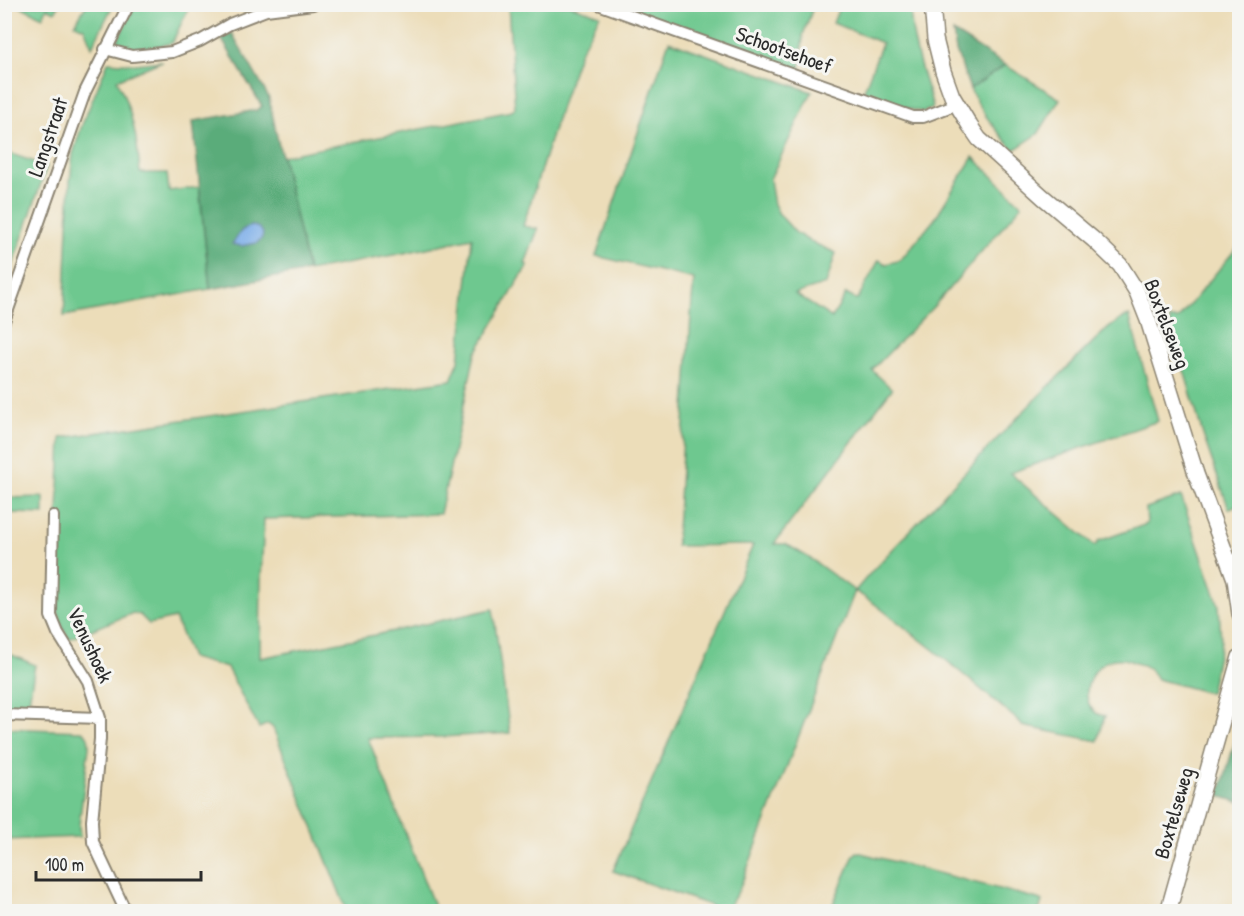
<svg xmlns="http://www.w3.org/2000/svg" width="1244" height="916" font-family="'Patrick Hand',sans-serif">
	<rect width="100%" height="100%" fill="#f6f6f2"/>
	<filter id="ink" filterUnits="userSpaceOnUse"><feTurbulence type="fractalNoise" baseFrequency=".0167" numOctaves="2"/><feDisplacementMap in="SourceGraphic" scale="12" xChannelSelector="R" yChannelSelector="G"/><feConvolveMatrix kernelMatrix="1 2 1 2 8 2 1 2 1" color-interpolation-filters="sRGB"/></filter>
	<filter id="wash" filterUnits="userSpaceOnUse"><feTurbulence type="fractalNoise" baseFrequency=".008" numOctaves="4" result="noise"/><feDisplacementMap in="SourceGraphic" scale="24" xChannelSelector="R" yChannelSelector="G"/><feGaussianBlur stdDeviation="1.35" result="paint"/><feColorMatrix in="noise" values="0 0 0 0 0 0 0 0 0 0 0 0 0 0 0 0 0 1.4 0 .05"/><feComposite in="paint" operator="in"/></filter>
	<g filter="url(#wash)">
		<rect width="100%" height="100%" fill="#ecddb9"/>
		<!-- green -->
		<path fill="#6ec88f" stroke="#4c7a5d" stroke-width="1.5" d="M 87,4 L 113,5 L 92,47 L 84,28 L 75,24 Z
			M 17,5 L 59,5 L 55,12 L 47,8 L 43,17 Z
			M 135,5 L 135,4 L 190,5 L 172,43 C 157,47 130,52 115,45 Z
			M 508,5 L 570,5 L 600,15 L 579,54 L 564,97 L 523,226 L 538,229 L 525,264 L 528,265 L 475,354 L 440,514 L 264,519 L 261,579 L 260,658 L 380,634 L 493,609 L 510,733 L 442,737 L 368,738 L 436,911 L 347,911 L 273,728 L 268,724 L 259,728 L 227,668 L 191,658 L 175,618 L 149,624 L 140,615 L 133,613 L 69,639 L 62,627 L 57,608 L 57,537 L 61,438 L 451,380 L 459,361 L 472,238 L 404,253 L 308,271 L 282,156 L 512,111 L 515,108 Z
			M 615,5 L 814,5 L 803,35 L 800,71 Z
			M 840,5 L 910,5 C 911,40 922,73 933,106 L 932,109 L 922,112 L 909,109 L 863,93 L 882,43 L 833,23 Z
			M 669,41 L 812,92 L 770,179 L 772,193 L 774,204 L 779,214 L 796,233 L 809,241 L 836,253 L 826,284 L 795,294 L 832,318 L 846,294 L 857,300 L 879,260 L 886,264 L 898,261 L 902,258 L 934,220 L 973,157 L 1022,205 L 934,306 L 872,370 L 892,389 L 774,544 L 786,544 L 811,559 L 855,591 L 873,570 C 936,504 998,435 1063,372 C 1083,353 1104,327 1129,315 L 1158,421 L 1010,473 L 1095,546 L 1099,541 L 1147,524 L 1146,508 L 1181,496 L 1219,606 L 1221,641 L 1210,693 L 1157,679 C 1151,669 1146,665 1135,663 C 1131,661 1126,659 1122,659 C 1099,657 1083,681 1088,701 C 1089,705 1092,710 1096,713 C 1098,715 1102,715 1105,716 L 1098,741 L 1022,726 L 1021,723 L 940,655 L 876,605 L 855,591 L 739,890 L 726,911 L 613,871 L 753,545 L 676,546 L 692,300 L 694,279 L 596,256 Z
			M 162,61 L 117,80 C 133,114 137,136 140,173 L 167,173 L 169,191 L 199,187 L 210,289 L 64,316 L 70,181 L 73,154 L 82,125 L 108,62 L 136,64 Z
			M 1005,65 L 1060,99 L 1038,134 L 1014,150 C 996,131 981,112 970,89 Z
			M 5,152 L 47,166 L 5,288 L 4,152 Z
			M 1239,245 L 1240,503 L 1229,509 L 1203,435 L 1169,319 L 1178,319 Z
			M 44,497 L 44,514 L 10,513 L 7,528 L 5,528 L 5,498 Z
			M 5,652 L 35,665 L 28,707 L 5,706 Z
			M 4,728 L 82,731 C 89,735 89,740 89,747 L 79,825 L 80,837 L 5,840 Z
			M 857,852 L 1038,899 L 1042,901 L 1039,911 L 830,911 L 854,855 Z"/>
		<!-- forest -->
		<path fill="#5aac7a" stroke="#426c52" stroke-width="1.5" d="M 953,32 L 1005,65 L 970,89 L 956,51 Z
			M 232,33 L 269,98 L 279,146 L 282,156 L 308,271 L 210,289 L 193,121 L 257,110 L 262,106 L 221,38 Z
			M 1239,728 L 1239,802 L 1219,796 Z"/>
		<!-- water -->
		<path fill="#7eafe9" stroke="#546d8a" stroke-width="1.5" d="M 250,226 C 256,226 260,227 263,233 L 262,238 L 257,243 L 241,246 L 232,244 L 242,230 Z"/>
	</g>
	<g filter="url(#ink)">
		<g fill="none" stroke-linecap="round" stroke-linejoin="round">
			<defs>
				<path id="street" d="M 598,4 L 913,117 L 923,117 L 957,104
					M 105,49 L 132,56 L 172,52 L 200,41 L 230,24 L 266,10 L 313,4
					M 4,321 L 85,92 L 129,4
					M 53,516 L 51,616 L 58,633 L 88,681 L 100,718 L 100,739 L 92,821 L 93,842 L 126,912
					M 4,715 L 100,718"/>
				<path id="secondary" d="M 932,4 L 935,39 L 943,71 L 952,96 L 970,126 L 979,139 L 988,147 L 1043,197 L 1094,240 L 1120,265 L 1137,292 L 1148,320 L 1196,474 L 1235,579 L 1240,614
					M 1168,912 L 1240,657"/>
			</defs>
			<!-- street casing -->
			<use href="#street" stroke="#8c8472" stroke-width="14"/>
			<!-- secondary casing -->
			<use href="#secondary" stroke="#8c8472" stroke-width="18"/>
			<!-- street -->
			<use href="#street" stroke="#fff" stroke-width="10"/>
			<!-- secondary -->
			<use href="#secondary" stroke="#fff" stroke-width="15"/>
		</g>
	</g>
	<g text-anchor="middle" stroke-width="6" stroke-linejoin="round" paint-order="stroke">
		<!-- street labels -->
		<g font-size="21" fill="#2b2b2b" stroke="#f6f6f2">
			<text transform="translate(784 50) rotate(20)" y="7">Schootsehoef</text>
			<text transform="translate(48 137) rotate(-71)" y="7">Langstraat</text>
			<text transform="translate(1167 324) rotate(69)" y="7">Boxtelseweg</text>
			<text transform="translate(90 645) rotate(65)" y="7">Venushoek</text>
			<text transform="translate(1174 813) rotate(-74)" y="7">Boxtelseweg</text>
		</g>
	</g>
	<!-- margin -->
	<rect width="1244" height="916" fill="none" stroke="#f6f6f2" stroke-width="24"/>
	<!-- scale -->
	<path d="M36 871v9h165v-9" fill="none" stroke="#2b2b2b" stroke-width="3"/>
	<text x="45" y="871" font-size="18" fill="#2b2b2b" stroke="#f6f6f2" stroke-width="4.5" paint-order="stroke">100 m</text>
</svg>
